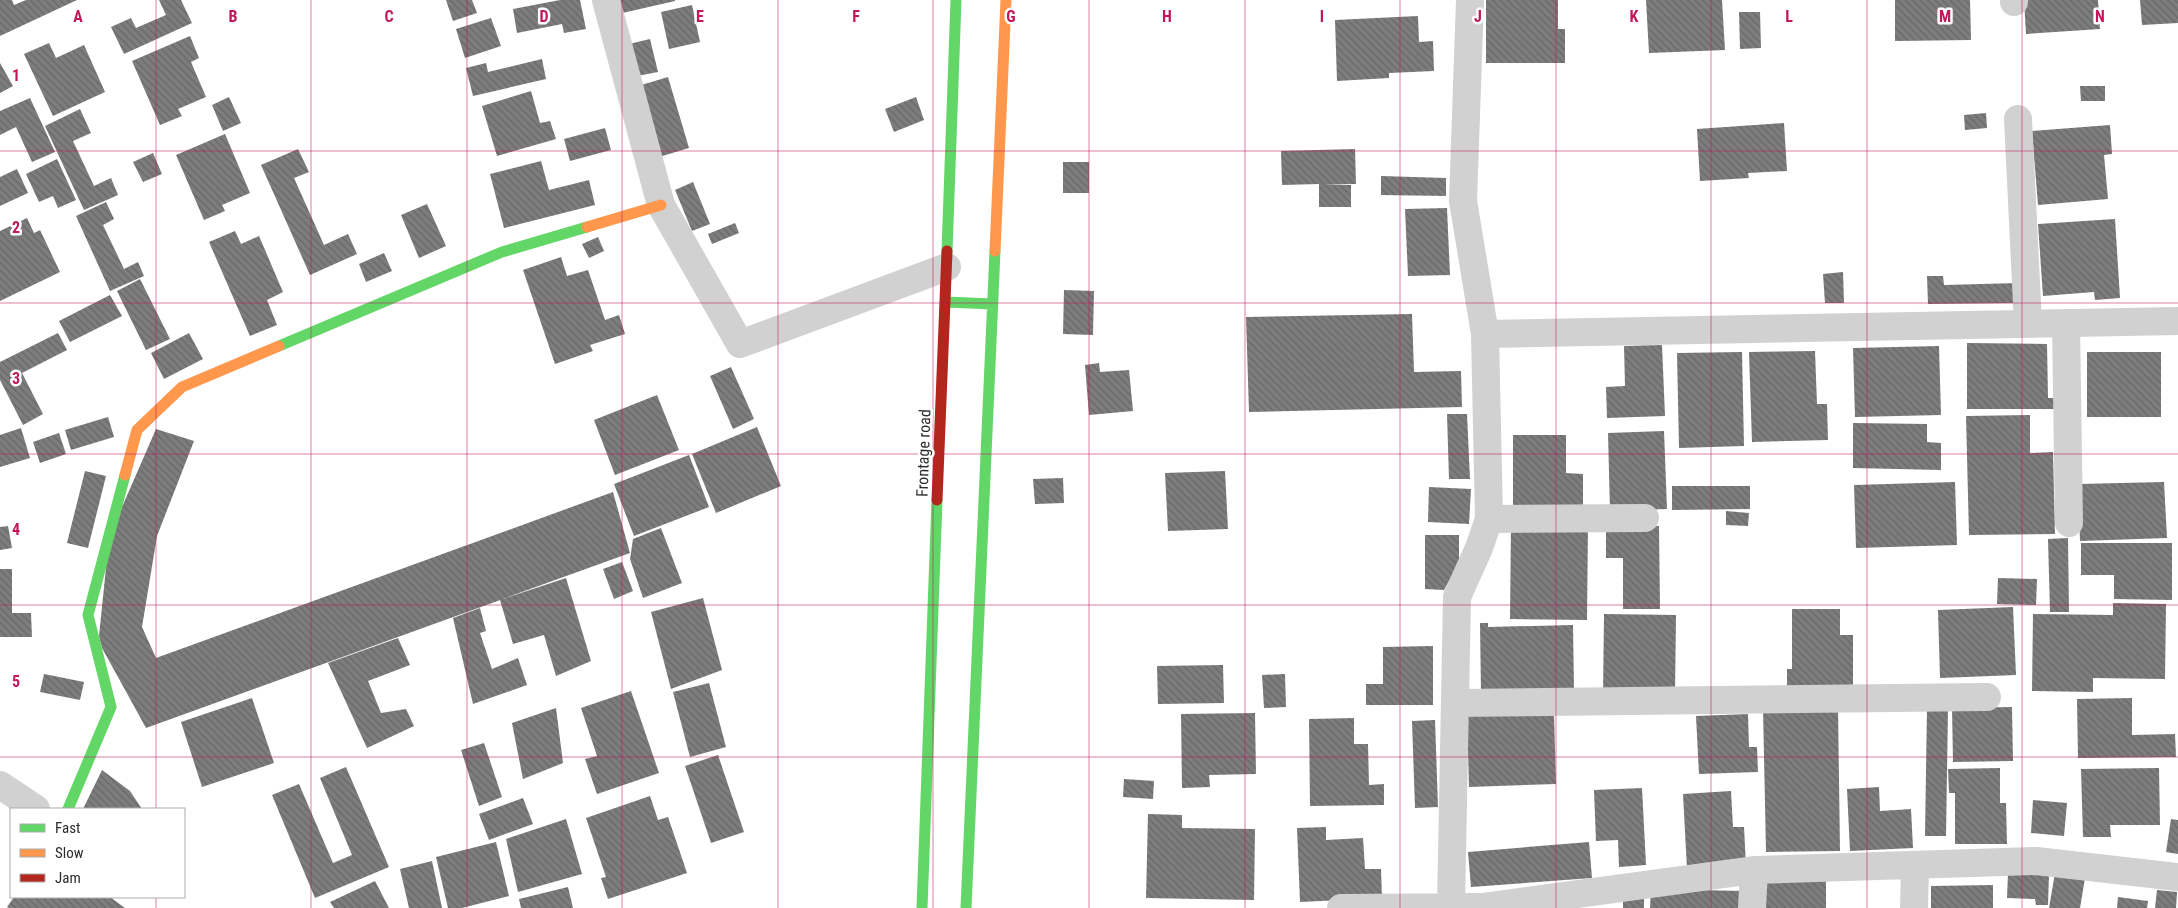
<svg xmlns="http://www.w3.org/2000/svg" width="2178" height="908" font-family="'Roboto Condensed',sans-serif">
	<defs>
		<pattern id="building-back-hatch" width="6" height="6" patternUnits="userSpaceOnUse" patternTransform="scale(1.25)"><rect width="6" height="6" fill="#7d7d7d"/><path d="M-1 5l2 2M0 0l6 6M5-1l2 2" fill="none" stroke="#676767"/></pattern>
	</defs>
	<rect width="100%" height="100%" fill="#fff"/>
	<!-- building -->
	<path fill="url(#building-back-hatch)" d="M 0,0 L 12,0 L 14,5 L 26,0 L 77,0 L 0,36 Z
		M 159,0 L 181,0 L 192,23 L 124,54 L 111,27 L 131,18 L 136,28 L 166,15 Z
		M 446,0 L 472,0 L 477,13 L 453,21 Z
		M 560,0 L 580,0 L 586,29 L 564,33 L 562,24 L 517,33 L 513,9 Z
		M 615,0 L 675,0 L 675,1 L 618,14 Z
		M 1486,0 L 1558,0 L 1558,29 L 1565,29 L 1565,63 L 1486,63 Z
		M 1646,0 L 1722,0 L 1725,50 L 1649,53 Z
		M 1895,0 L 1970,0 L 1971,40 L 1895,41 Z
		M 2024,0 L 2098,0 L 2100,29 L 2026,34 Z
		M 2140,0 L 2178,0 L 2178,23 L 2142,25 Z
		M 692,5 L 700,42 L 669,49 L 661,12 Z
		M 1739,12 L 1760,12 L 1761,48 L 1740,49 Z
		M 1418,16 L 1419,42 L 1433,41 L 1434,71 L 1389,73 L 1389,78 L 1337,81 L 1335,20 Z
		M 491,18 L 501,46 L 465,58 L 456,29 Z
		M 190,36 L 199,58 L 191,62 L 206,97 L 178,109 L 182,116 L 160,125 L 132,61 Z
		M 650,39 L 658,72 L 637,76 L 629,44 Z
		M 49,43 L 56,58 L 84,45 L 105,92 L 53,116 L 24,54 Z
		M 542,59 L 546,79 L 473,96 L 466,68 L 486,63 L 488,72 Z
		M 0,63 L 13,86 L 0,93 Z
		M 668,77 L 689,148 L 659,157 L 638,86 Z
		M 2080,86 L 2105,86 L 2105,101 L 2081,101 Z
		M 531,91 L 540,123 L 550,121 L 556,139 L 497,156 L 482,106 Z
		M 229,97 L 241,123 L 223,131 L 212,105 Z
		M 916,97 L 924,120 L 894,132 L 885,109 Z
		M 30,98 L 55,152 L 32,162 L 16,127 L 0,135 L 0,111 Z
		M 80,109 L 91,133 L 73,141 L 94,186 L 111,178 L 118,195 L 84,210 L 45,126 Z
		M 1986,113 L 1987,128 L 1965,130 L 1964,115 Z
		M 1784,123 L 1787,171 L 1748,173 L 1749,178 L 1700,181 L 1697,129 Z
		M 2110,125 L 2112,154 L 2104,155 L 2108,199 L 2038,205 L 2032,131 Z
		M 605,128 L 611,150 L 570,161 L 564,139 Z
		M 225,134 L 250,193 L 222,205 L 225,211 L 204,220 L 176,155 Z
		M 298,149 L 309,172 L 294,178 L 324,245 L 348,234 L 357,254 L 310,275 L 261,165 Z
		M 1355,149 L 1356,184 L 1323,184 L 1351,185 L 1351,207 L 1319,207 L 1319,184 L 1282,185 L 1281,151 Z
		M 153,153 L 162,174 L 143,182 L 133,162 Z
		M 57,159 L 76,200 L 58,208 L 53,196 L 39,202 L 26,174 Z
		M 541,161 L 549,190 L 589,180 L 595,205 L 504,228 L 490,174 Z
		M 1063,162 L 1089,162 L 1089,193 L 1063,193 Z
		M 17,169 L 28,193 L 0,206 L 0,177 Z
		M 1381,176 L 1446,178 L 1446,196 L 1381,195 Z
		M 693,182 L 710,224 L 692,231 L 675,190 Z
		M 106,202 L 114,219 L 103,225 L 124,269 L 138,262 L 144,276 L 110,291 L 76,216 Z
		M 427,204 L 446,246 L 419,258 L 401,215 Z
		M 1447,208 L 1450,275 L 1408,276 L 1405,209 Z
		M 27,218 L 34,233 L 40,230 L 60,272 L 0,301 L 0,231 Z
		M 2115,219 L 2120,298 L 2095,300 L 2094,292 L 2043,296 L 2038,224 Z
		M 735,223 L 739,233 L 712,244 L 708,234 Z
		M 235,231 L 241,244 L 259,236 L 283,292 L 267,300 L 277,325 L 250,336 L 209,242 Z
		M 598,237 L 604,251 L 589,258 L 582,244 Z
		M 384,253 L 392,271 L 366,282 L 359,264 Z
		M 561,257 L 567,276 L 588,270 L 605,320 L 619,315 L 625,334 L 590,345 L 593,351 L 555,364 L 523,270 Z
		M 1843,272 L 1844,303 L 1825,303 L 1823,274 Z
		M 1927,276 L 1943,276 L 1944,285 L 2019,283 L 2019,303 L 1928,304 Z
		M 140,279 L 170,339 L 146,350 L 117,291 Z
		M 1064,290 L 1094,291 L 1093,335 L 1063,334 Z
		M 110,295 L 122,316 L 70,342 L 59,321 Z
		M 1412,314 L 1414,372 L 1461,371 L 1462,407 L 1249,412 L 1246,317 Z
		M 58,333 L 67,350 L 22,373 L 43,414 L 23,425 L 0,380 L 0,362 Z
		M 189,333 L 203,359 L 164,379 L 151,353 Z
		M 1967,343 L 2047,344 L 2048,398 L 2058,398 L 2058,409 L 1967,409 Z
		M 1662,345 L 1665,416 L 1607,418 L 1606,387 L 1625,386 L 1624,346 Z
		M 1939,346 L 1941,415 L 1855,417 L 1853,348 Z
		M 1815,351 L 1817,404 L 1827,404 L 1828,440 L 1752,442 L 1749,352 Z
		M 1742,352 L 1744,446 L 1679,448 L 1677,353 Z
		M 2087,352 L 2161,352 L 2161,417 L 2087,417 Z
		M 1099,363 L 1100,372 L 1129,370 L 1133,411 L 1089,415 L 1085,365 Z
		M 731,367 L 754,419 L 733,429 L 710,376 Z
		M 657,395 L 679,450 L 615,475 L 594,420 Z
		M 1447,414 L 1467,414 L 1470,479 L 1449,479 Z
		M 2030,415 L 2030,453 L 2053,452 L 2055,534 L 1969,535 L 1966,416 Z
		M 108,417 L 114,437 L 71,450 L 65,430 Z
		M 1853,423 L 1927,424 L 1927,442 L 1941,443 L 1941,470 L 1853,468 Z
		M 757,427 L 781,486 L 716,513 L 692,454 Z
		M 21,428 L 30,458 L 0,467 L 0,435 Z
		M 156,429 L 194,441 L 157,536 L 142,627 L 156,658 L 613,492 L 630,553 L 146,728 L 102,648 L 99,636 L 107,558 L 122,507 Z
		M 1664,431 L 1667,509 L 1610,511 L 1608,433 Z
		M 59,433 L 66,454 L 40,463 L 33,442 Z
		M 1513,435 L 1566,435 L 1566,473 L 1583,474 L 1583,508 L 1513,508 Z
		M 689,455 L 709,507 L 634,536 L 614,484 Z
		M 85,471 L 106,476 L 88,548 L 67,543 Z
		M 1225,471 L 1228,529 L 1168,531 L 1165,473 Z
		M 1063,478 L 1064,503 L 1035,504 L 1033,479 Z
		M 1955,482 L 1957,545 L 1856,548 L 1854,485 Z
		M 2164,482 L 2167,538 L 2080,541 L 2078,484 Z
		M 1672,486 L 1750,486 L 1750,509 L 1672,510 Z
		M 1429,487 L 1471,489 L 1469,524 L 1428,522 Z
		M 1726,511 L 1749,513 L 1748,526 L 1726,525 Z
		M 1511,523 L 1588,523 L 1587,620 L 1510,619 Z
		M 8,526 L 12,548 L 0,550 L 0,527 Z
		M 1606,526 L 1659,526 L 1660,609 L 1623,609 L 1623,558 L 1606,558 Z
		M 661,528 L 682,583 L 643,598 L 630,559 L 633,539 Z
		M 1425,535 L 1459,535 L 1459,563 L 1444,590 L 1425,589 Z
		M 2068,538 L 2069,612 L 2050,612 L 2048,539 Z
		M 2081,543 L 2172,543 L 2172,600 L 2114,599 L 2114,575 L 2081,575 Z
		M 622,562 L 633,591 L 614,599 L 603,569 Z
		M 0,569 L 12,569 L 12,613 L 31,613 L 32,637 L 0,637 Z
		M 566,578 L 591,661 L 556,676 L 544,635 L 513,644 L 500,600 Z
		M 1998,578 L 2037,579 L 2036,605 L 1997,604 Z
		M 703,598 L 722,670 L 671,689 L 651,612 Z
		M 2113,603 L 2166,604 L 2165,679 L 2093,678 L 2093,692 L 2032,691 L 2033,614 L 2113,615 Z
		M 2013,607 L 2016,675 L 1940,678 L 1938,610 Z
		M 480,608 L 486,631 L 480,633 L 492,669 L 518,658 L 527,685 L 473,704 L 453,618 Z
		M 1792,609 L 1840,609 L 1840,635 L 1853,635 L 1853,686 L 1787,693 L 1787,669 L 1792,669 Z
		M 1604,614 L 1676,615 L 1675,694 L 1603,696 Z
		M 1480,623 L 1488,623 L 1488,627 L 1573,625 L 1574,689 L 1481,692 Z
		M 398,638 L 410,665 L 368,681 L 381,713 L 406,709 L 414,726 L 367,748 L 328,663 Z
		M 1433,646 L 1433,705 L 1366,705 L 1366,684 L 1383,684 L 1383,647 Z
		M 1223,665 L 1224,703 L 1158,704 L 1157,666 Z
		M 44,674 L 84,682 L 80,700 L 40,692 Z
		M 1285,674 L 1286,707 L 1264,708 L 1262,675 Z
		M 709,683 L 726,747 L 690,757 L 673,692 Z
		M 631,691 L 659,773 L 597,794 L 585,759 L 597,756 L 581,708 Z
		M 252,698 L 274,763 L 202,787 L 181,722 Z
		M 2132,698 L 2132,735 L 2175,734 L 2176,757 L 2078,758 L 2077,699 Z
		M 1838,707 L 1840,851 L 1766,852 L 1763,708 Z
		M 1927,707 L 1948,708 L 1946,836 L 1925,836 Z
		M 2012,707 L 2013,761 L 1953,762 L 1952,708 Z
		M 556,708 L 563,763 L 523,779 L 512,723 Z
		M 1255,713 L 1256,774 L 1209,775 L 1210,787 L 1182,788 L 1181,714 Z
		M 1554,713 L 1556,784 L 1469,787 L 1467,715 Z
		M 1748,714 L 1749,747 L 1757,747 L 1758,772 L 1699,774 L 1696,716 Z
		M 1354,718 L 1354,744 L 1368,744 L 1369,785 L 1384,784 L 1384,805 L 1310,806 L 1309,719 Z
		M 1435,720 L 1438,807 L 1415,808 L 1412,721 Z
		M 484,743 L 502,797 L 479,806 L 461,750 Z
		M 718,755 L 744,832 L 711,843 L 685,766 Z
		M 346,767 L 389,867 L 315,898 L 272,795 L 299,784 L 333,863 L 352,855 L 320,778 Z
		M 2000,768 L 2000,803 L 2006,803 L 2007,844 L 1955,844 L 1955,793 L 1949,793 L 1948,769 Z
		M 2159,768 L 2160,825 L 2110,825 L 2111,837 L 2083,837 L 2081,769 Z
		M 102,770 L 130,791 L 142,809 L 83,809 Z
		M 1124,779 L 1154,781 L 1153,799 L 1123,797 Z
		M 1879,787 L 1880,811 L 1911,809 L 1913,848 L 1850,851 L 1847,789 Z
		M 1642,788 L 1646,865 L 1619,867 L 1618,840 L 1596,841 L 1594,790 Z
		M 1731,791 L 1733,827 L 1744,827 L 1746,866 L 1687,869 L 1683,794 Z
		M 650,796 L 658,820 L 668,817 L 687,873 L 608,899 L 601,878 L 606,877 L 586,818 Z
		M 523,798 L 533,824 L 489,840 L 479,814 Z
		M 2033,800 L 2067,803 L 2064,836 L 2031,833 Z
		M 1148,814 L 1182,815 L 1182,828 L 1255,829 L 1254,900 L 1146,898 Z
		M 566,819 L 582,874 L 518,892 L 506,839 Z
		M 2171,819 L 2178,820 L 2178,854 L 2166,852 Z
		M 1326,827 L 1326,840 L 1363,838 L 1365,869 L 1381,869 L 1382,898 L 1300,902 L 1297,828 Z
		M 496,842 L 509,896 L 462,908 L 448,908 L 436,857 Z
		M 1589,842 L 1592,878 L 1471,887 L 1468,852 Z
		M 432,861 L 442,908 L 409,908 L 400,869 Z
		M 2008,873 L 2049,874 L 2048,905 L 2036,905 L 2035,899 L 2007,898 Z
		M 2055,873 L 2085,878 L 2080,908 L 2049,908 Z
		M 1763,876 L 1826,876 L 1826,908 L 1763,908 Z
		M 375,881 L 389,908 L 334,908 L 330,902 Z
		M 1993,885 L 1993,908 L 1931,908 L 1931,886 Z
		M 568,887 L 573,908 L 521,908 L 519,899 Z
		M 1651,889 L 1744,891 L 1744,908 L 1650,908 Z
		M 2157,890 L 2177,892 L 2176,908 L 2155,908 Z
		M 1623,896 L 1644,896 L 1644,908 L 1623,908 Z
		M 14,897 L 110,897 L 125,908 L 9,908 L 7,907 Z
		M 2118,897 L 2148,901 L 2147,908 L 2117,908 Z"/>
	<g fill="none" stroke-linecap="round" stroke-linejoin="round">
		<!-- street -->
		<path stroke="#d1d1d1" stroke-width="28" d="M 606,0 L 661,205 L 740,344 L 947,267
			M 2014,0 L 2014,2
			M 2018,119 L 2028,324
			M 2066,323 L 2069,523
			M 1485,334 L 2178,321
			M 1489,519 L 1645,518
			M 1456,703 L 1987,697
			M 0,785 L 36,809
			M 1451,906 L 1457,597 L 1479,548 L 1489,519 L 1485,334 L 1463,201 L 1470,0
			M 1341,908 L 1482,907 L 1754,870 L 2036,861 L 2178,877
			M 1752,908 L 1754,870
			M 1914,908 L 1915,866"/>
		<!-- fast -->
		<path stroke="#63d668" stroke-width="11" d="M 947,251 L 956,0
			M 946,302 L 992,304
			M 279,346 L 502,252 L 587,227
			M 68,809 L 111,707 L 88,615 L 125,475
			M 922,908 L 937,500
			M 966,908 L 995,251"/>
		<!-- slow -->
		<path stroke="#ff974d" stroke-width="11" d="M 587,227 L 661,205
			M 995,251 L 1006,0
			M 125,475 L 137,430 L 182,387 L 279,346"/>
		<!-- jam -->
		<path stroke="#b3261e" stroke-width="11" d="M 937,500 L 947,251"/>
	</g>
	<!-- grid -->
	<path fill="none" stroke="#c2185b" stroke-width="1" stroke-opacity="0.55" d="M 156,0 L 156,809M 311,0 L 311,908M 467,0 L 467,908M 622,0 L 622,908M 778,0 L 778,908M 933,0 L 933,908M 1089,0 L 1089,908M 1245,0 L 1245,908M 1400,0 L 1400,908M 1556,0 L 1556,908M 1711,0 L 1711,908M 1867,0 L 1867,908M 2022,0 L 2022,908M 0,151 L 2178,151M 0,303 L 2178,303M 0,454 L 2178,454M 0,605 L 2178,605M 0,757 L 2178,757M 156,897 L 156,908"/>
	<g text-anchor="middle" stroke-width="5" stroke-linejoin="round" paint-order="stroke">
		<!-- street labels -->
		<g font-size="16" fill="#2c2c2c" stroke="#fff">
			<text transform="translate(923 453) rotate(-88)" y="6">Frontage road</text>
		</g>
	</g>
	<g font-size="16" text-anchor="middle" font-weight="bold" fill="#c2185b" stroke="#fff" stroke-width="5" stroke-linejoin="round" paint-order="stroke">
		<text x="78" y="22">A</text>
		<text x="233" y="22">B</text>
		<text x="389" y="22">C</text>
		<text x="544" y="22">D</text>
		<text x="700" y="22">E</text>
		<text x="856" y="22">F</text>
		<text x="1011" y="22">G</text>
		<text x="1167" y="22">H</text>
		<text x="1322" y="22">I</text>
		<text x="1478" y="22">J</text>
		<text x="1634" y="22">K</text>
		<text x="1789" y="22">L</text>
		<text x="1945" y="22">M</text>
		<text x="2100" y="22">N</text>
		<text x="16" y="81">1</text>
		<text x="16" y="233">2</text>
		<text x="16" y="384">3</text>
		<text x="16" y="535">4</text>
		<text x="16" y="687">5</text>
	</g>
	<!-- legend -->
	<rect x="10" y="808" width="175" height="90" fill="#ffffff" stroke="#ababab"/>
	<rect x="20" y="824" width="25" height="8" fill="#63d668" stroke="#ababab"/>
	<text x="55" y="833" font-size="15" fill="#2c2c2c">Fast</text>
	<rect x="20" y="849" width="25" height="8" fill="#ff974d" stroke="#ababab"/>
	<text x="55" y="858" font-size="15" fill="#2c2c2c">Slow</text>
	<rect x="20" y="874" width="25" height="8" fill="#b3261e" stroke="#ababab"/>
	<text x="55" y="883" font-size="15" fill="#2c2c2c">Jam</text>
</svg>
